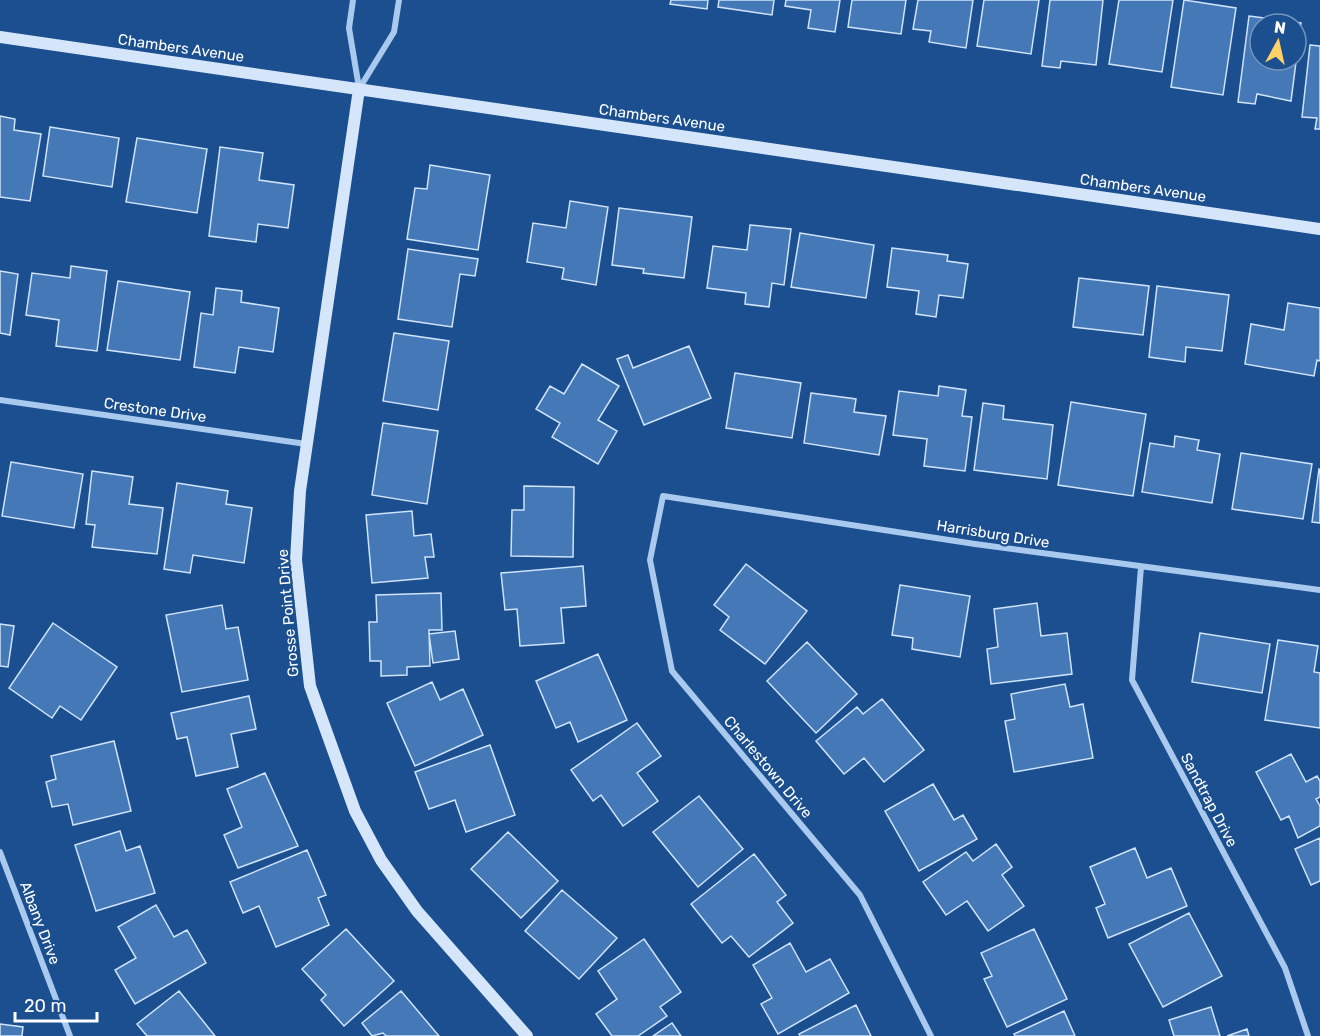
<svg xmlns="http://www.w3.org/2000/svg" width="1320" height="1036" font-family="Rubik,sans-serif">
	<rect width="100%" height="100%" fill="#1b4f8f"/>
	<!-- building -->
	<path fill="#4478b7" stroke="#cfe3fa" stroke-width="1.5" fill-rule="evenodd" d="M 671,0 L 708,0 L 707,9 L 670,4 Z
		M 719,0 L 774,0 L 772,15 L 718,7 Z
		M 786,0 L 840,0 L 835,32 L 808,28 L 811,10 L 785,6 Z
		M 852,0 L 906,0 L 901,34 L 848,27 Z
		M 918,0 L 973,0 L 966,48 L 929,42 L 931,31 L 913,29 Z
		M 984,0 L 1039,0 L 1031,54 L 977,46 Z
		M 1050,0 L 1103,0 L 1096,65 L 1061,61 L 1060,68 L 1042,66 Z
		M 1119,0 L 1173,0 L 1162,72 L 1109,64 Z
		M 1184,0 L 1236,8 L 1223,95 L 1171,87 Z
		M 1249,16 L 1301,23 L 1291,101 L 1257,94 L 1255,104 L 1238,102 ZM 1260,24 L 1296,24 L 1296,60 L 1260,60 Z
		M 1310,45 L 1320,46 L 1320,129 L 1315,129 L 1317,118 L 1302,117 Z
		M 0,116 L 15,119 L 14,130 L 41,134 L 30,201 L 0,197 Z
		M 50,127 L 119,138 L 112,187 L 43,176 Z
		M 137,138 L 207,149 L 197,213 L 126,202 Z
		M 220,147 L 263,153 L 259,180 L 294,185 L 288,228 L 258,224 L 256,242 L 209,236 Z
		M 430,165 L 490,175 L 478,250 L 407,239 L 415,188 L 427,189 Z
		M 570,201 L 608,207 L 596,285 L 562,279 L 564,268 L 527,262 L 533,223 L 566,228 Z
		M 619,208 L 692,217 L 684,278 L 643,273 L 644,269 L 612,265 Z
		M 750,225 L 791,229 L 784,285 L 772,283 L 769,307 L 745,304 L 746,293 L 707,288 L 713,246 L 747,250 Z
		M 800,233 L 874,245 L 866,298 L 791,287 Z
		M 892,248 L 948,255 L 947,261 L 968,264 L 963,298 L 939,295 L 936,317 L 916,314 L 919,291 L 887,287 Z
		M 408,249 L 478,259 L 475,276 L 460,274 L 452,327 L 398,319 Z
		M 71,266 L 107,271 L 97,351 L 56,346 L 59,320 L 26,315 L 32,273 L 70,278 Z
		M 0,271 L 18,274 L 10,335 L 0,333 Z
		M 1079,278 L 1149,286 L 1143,335 L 1073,327 Z
		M 118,281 L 190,292 L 180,360 L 107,350 Z
		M 1157,286 L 1229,295 L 1222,351 L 1186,347 L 1185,362 L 1149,357 Z
		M 216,288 L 242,291 L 241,302 L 279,308 L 273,352 L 239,347 L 235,373 L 194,367 L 201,313 L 213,315 Z
		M 1288,303 L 1320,308 L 1320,361 L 1317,360 L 1314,376 L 1245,364 L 1251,324 L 1284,330 Z
		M 394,333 L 449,341 L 438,410 L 383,401 Z
		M 689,346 L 711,398 L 644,425 L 617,359 L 628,355 L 633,368 Z
		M 582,364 L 619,386 L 598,420 L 617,431 L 598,464 L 552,437 L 560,423 L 536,409 L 550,386 L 564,394 Z
		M 735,373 L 801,383 L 792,438 L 726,428 Z
		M 939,386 L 966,390 L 962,416 L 972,417 L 965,471 L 924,466 L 927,439 L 893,435 L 899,391 L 938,396 Z
		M 811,393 L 856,399 L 854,412 L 886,416 L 879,455 L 804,443 Z
		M 1071,402 L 1146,414 L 1133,496 L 1058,485 Z
		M 983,403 L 1004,406 L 1003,419 L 1053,425 L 1047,479 L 974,470 Z
		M 383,423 L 438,431 L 427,504 L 372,495 Z
		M 1175,436 L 1199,440 L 1197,450 L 1220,454 L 1212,503 L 1142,492 L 1150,443 L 1174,447 Z
		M 1241,453 L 1312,464 L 1303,519 L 1232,509 Z
		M 11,462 L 83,474 L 74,528 L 2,516 Z
		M 1319,469 L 1320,470 L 1320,523 L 1312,522 Z
		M 92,471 L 133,477 L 129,504 L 163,508 L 157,554 L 92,547 L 95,525 L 86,524 Z
		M 177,483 L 228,491 L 226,504 L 252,508 L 244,563 L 193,555 L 190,573 L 164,569 Z
		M 524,486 L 574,487 L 573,557 L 511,556 L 512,510 L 524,510 Z
		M 412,511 L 414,536 L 431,534 L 434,557 L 425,557 L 428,578 L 372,583 L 366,515 Z
		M 746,564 L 807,611 L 765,664 L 720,630 L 729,617 L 714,605 Z
		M 583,566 L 586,606 L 561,608 L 564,643 L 520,646 L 517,609 L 505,610 L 501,573 Z
		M 900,585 L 970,596 L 960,657 L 912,649 L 913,638 L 892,635 Z
		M 441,593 L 442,630 L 429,630 L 430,666 L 407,667 L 407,675 L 381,676 L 381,661 L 370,661 L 369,622 L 377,622 L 376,595 Z
		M 1037,603 L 1041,636 L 1067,633 L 1072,674 L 991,684 L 987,649 L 998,647 L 994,609 Z
		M 222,605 L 226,629 L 238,627 L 248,680 L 182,692 L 166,615 Z
		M 53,623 L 117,667 L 81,720 L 60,706 L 52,718 L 9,688 Z
		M 0,624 L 14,626 L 8,667 L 0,666 Z
		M 455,631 L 459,659 L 433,663 L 429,634 Z
		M 1200,633 L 1270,644 L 1262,693 L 1192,682 Z
		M 1278,640 L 1318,646 L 1314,672 L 1320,673 L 1320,728 L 1265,720 Z
		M 807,642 L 857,694 L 816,733 L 767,681 Z
		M 598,654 L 627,720 L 578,742 L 570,722 L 556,728 L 536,681 Z
		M 432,682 L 440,700 L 463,689 L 483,735 L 415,766 L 387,703 Z
		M 1065,684 L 1070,707 L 1083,704 L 1093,758 L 1014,772 L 1005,721 L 1015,719 L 1011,694 Z
		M 249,696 L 256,729 L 231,734 L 238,767 L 196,776 L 187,737 L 177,739 L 171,713 Z
		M 882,699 L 924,750 L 884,782 L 864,758 L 844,774 L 816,741 L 857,707 L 863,714 Z
		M 637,723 L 661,756 L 637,773 L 658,801 L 623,826 L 601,795 L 593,801 L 571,770 Z
		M 114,741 L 131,811 L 73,825 L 68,804 L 52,807 L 46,782 L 56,779 L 51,756 Z
		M 490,745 L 515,815 L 466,832 L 455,800 L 429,809 L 415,772 Z
		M 1291,754 L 1306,782 L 1317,776 L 1320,781 L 1320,797 L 1316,799 L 1320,806 L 1320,826 L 1298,838 L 1289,816 L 1281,820 L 1256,772 Z
		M 265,773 L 298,846 L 238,868 L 224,835 L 242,827 L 227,789 Z
		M 933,784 L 954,820 L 963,815 L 977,839 L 919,871 L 885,811 Z
		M 699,796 L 743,849 L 698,887 L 653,832 Z
		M 120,831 L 126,851 L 140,846 L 155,893 L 96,911 L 75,845 Z
		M 508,832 L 558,881 L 521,918 L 471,869 Z
		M 1320,838 L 1320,881 L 1311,885 L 1295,849 Z
		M 996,844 L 1012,867 L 1002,875 L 1024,906 L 988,931 L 967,901 L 946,915 L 923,882 L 966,852 L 973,861 Z
		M 1135,848 L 1147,878 L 1171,868 L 1187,906 L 1108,938 L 1096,908 L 1105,904 L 1090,867 Z
		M 307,850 L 326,895 L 318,898 L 329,925 L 276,947 L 259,906 L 243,913 L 230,882 Z
		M 754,854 L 786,895 L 777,902 L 793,923 L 749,957 L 731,936 L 722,943 L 691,904 Z
		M 562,890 L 617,938 L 579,979 L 525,931 Z
		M 156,905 L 174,937 L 187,930 L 206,963 L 135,1004 L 115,970 L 136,958 L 118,927 Z
		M 1189,913 L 1222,976 L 1163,1007 L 1129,944 Z
		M 346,929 L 394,981 L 344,1026 L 321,1000 L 326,995 L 302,969 Z
		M 1034,929 L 1067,999 L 1007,1027 L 984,979 L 992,976 L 981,953 Z
		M 644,939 L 681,992 L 660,1007 L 667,1016 L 638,1036 L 612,1036 L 596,1014 L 617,999 L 598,971 Z
		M 790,943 L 806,972 L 830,959 L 849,993 L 778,1034 L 761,1004 L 772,998 L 753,965 Z
		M 179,991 L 215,1036 L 147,1036 L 137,1024 Z
		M 401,991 L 439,1036 L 386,1036 L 383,1033 L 372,1036 L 362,1023 Z
		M 856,1005 L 871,1036 L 800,1036 L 799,1034 Z
		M 1211,1007 L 1220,1036 L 1174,1036 L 1169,1020 Z
		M 1064,1011 L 1075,1036 L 1015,1036 L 1014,1034 Z
		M 672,1023 L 681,1036 L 653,1036 Z
		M 0,1024 L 23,1027 L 22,1036 L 0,1036 Z
		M 1247,1029 L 1249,1036 L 1227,1036 Z"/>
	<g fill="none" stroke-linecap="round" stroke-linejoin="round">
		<!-- street -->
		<path stroke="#a9c9ee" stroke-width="6" d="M 353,0 L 349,28 L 359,88
			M 359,89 L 394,32 L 399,0
			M 0,400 L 306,444
			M 1141,567 L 1132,680 L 1285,968 L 1308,1036
			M 0,852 L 70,1036
			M 931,1036 L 860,895 L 672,671 L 650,560 L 663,496 L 975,544 L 1320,590"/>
		<!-- secondary -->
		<path stroke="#d6e6fa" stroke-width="12" d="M 0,37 L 1320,229
			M 359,89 L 300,491 L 296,560 L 310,686 L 355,811 L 381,860 L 417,911 L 527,1036"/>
	</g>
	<g text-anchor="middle" stroke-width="4.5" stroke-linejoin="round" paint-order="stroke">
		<!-- street labels -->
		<g font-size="15" fill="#fff" stroke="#1b4f8f">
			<text transform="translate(181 48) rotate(8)" y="5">Chambers Avenue</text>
			<text transform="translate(662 118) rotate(8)" y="5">Chambers Avenue</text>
			<text transform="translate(1143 188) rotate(8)" y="5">Chambers Avenue</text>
			<text transform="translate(155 410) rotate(8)" y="5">Crestone Drive</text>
			<text transform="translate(993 534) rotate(9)" y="5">Harrisburg Drive</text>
			<text transform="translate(288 613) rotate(-95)" y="5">Grosse Point Drive</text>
			<text transform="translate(768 767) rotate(50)" y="5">Charlestown Drive</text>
			<text transform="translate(1209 800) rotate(62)" y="5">Sandtrap Drive</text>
			<text transform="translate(40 923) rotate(69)" y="5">Albany Drive</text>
		</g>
	</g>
	<!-- north arrow -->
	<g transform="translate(1278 42) rotate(8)"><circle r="28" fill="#1b4f8f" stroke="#7695bc" stroke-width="1.5"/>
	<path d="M0-4.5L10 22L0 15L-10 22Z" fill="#ffd166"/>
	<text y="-9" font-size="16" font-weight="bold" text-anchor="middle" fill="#ffffff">N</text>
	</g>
	<!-- scale -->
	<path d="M15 1012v9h82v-9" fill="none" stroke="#ffffff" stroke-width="3"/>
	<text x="24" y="1012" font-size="18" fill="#ffffff" stroke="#1b4f8f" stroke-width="4.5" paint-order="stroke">20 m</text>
</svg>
